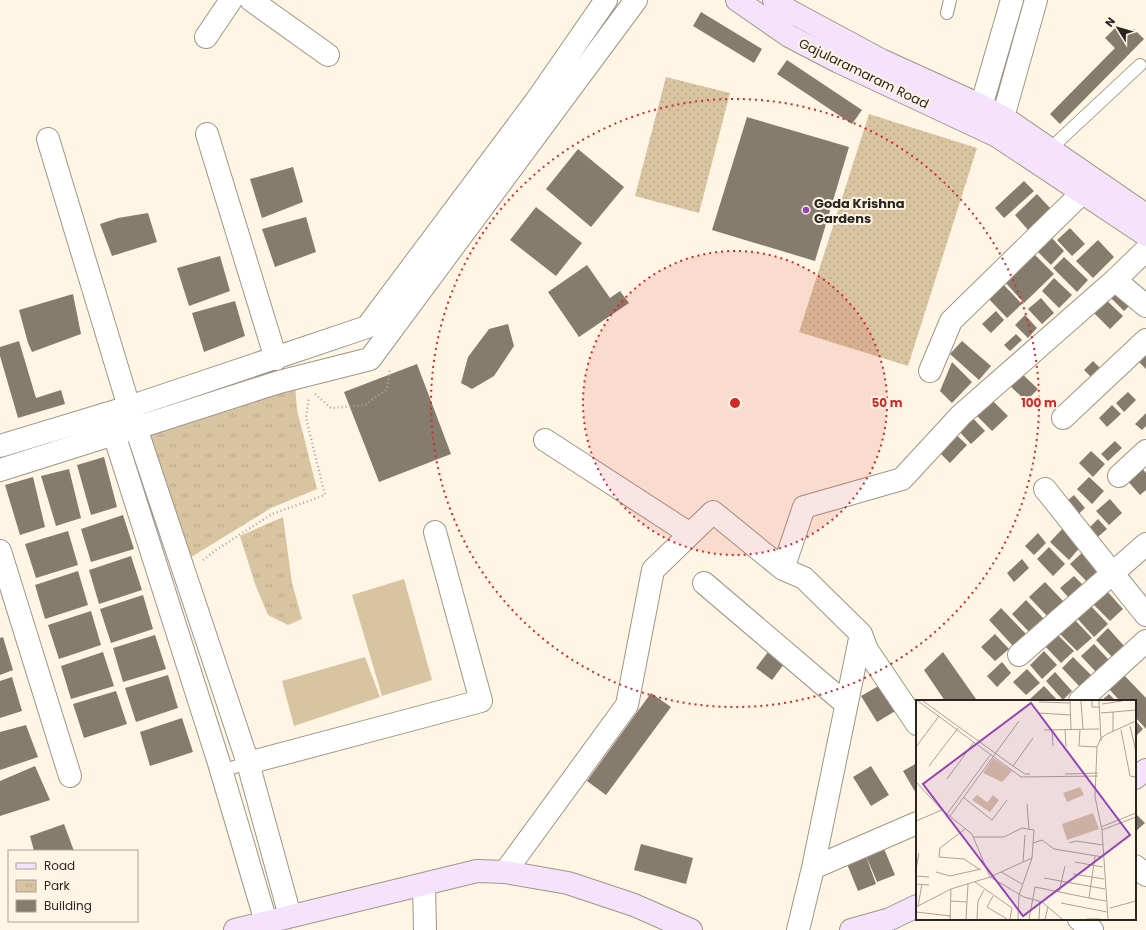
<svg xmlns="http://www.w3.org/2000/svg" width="1146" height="930" font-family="Poppins,sans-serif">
	<defs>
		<pattern id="grass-dots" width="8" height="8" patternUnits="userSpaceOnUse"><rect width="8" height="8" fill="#d8c4a1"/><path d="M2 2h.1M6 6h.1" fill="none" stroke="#b9a88a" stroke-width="1.8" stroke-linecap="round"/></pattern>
		<pattern id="park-tufts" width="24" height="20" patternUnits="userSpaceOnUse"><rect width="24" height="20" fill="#d8c4a1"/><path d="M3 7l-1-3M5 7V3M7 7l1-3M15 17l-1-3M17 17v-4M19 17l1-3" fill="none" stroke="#b9a88a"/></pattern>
	</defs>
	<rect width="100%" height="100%" fill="#fff5e5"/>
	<!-- grass -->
	<path fill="url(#grass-dots)" d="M 666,77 L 730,93 L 699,213 L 635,196 Z
		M 869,114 L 977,148 L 908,366 L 799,332 Z"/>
	<!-- park -->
	<path fill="url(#park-tufts)" d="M 295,384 L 297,410 L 317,489 L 271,508 L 188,559 L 149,435 Z
		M 283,517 L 292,583 L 302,619 L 288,625 L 268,615 L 255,584 L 240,536 Z"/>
	<!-- garden -->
	<path fill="#d8c4a1" d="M 404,579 L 432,680 L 382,696 L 352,595 Z
		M 365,657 L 380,697 L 294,726 L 282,681 Z"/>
	<!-- building -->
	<path fill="#857c6e" d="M 701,12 L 762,49 L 754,63 L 693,26 Z
		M 1116,27 L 1126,37 L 1134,29 L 1144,39 L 1060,124 L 1050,114 L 1115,48 L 1105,38 Z
		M 787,60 L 862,110 L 852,124 L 777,74 Z
		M 747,117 L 849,147 L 815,261 L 712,230 Z
		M 578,149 L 624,187 L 591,227 L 546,189 Z
		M 293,167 L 303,202 L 262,218 L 250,179 Z
		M 1024,181 L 1034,191 L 1004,218 L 995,208 Z
		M 1037,194 L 1052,210 L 1029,231 L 1015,215 Z
		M 536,207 L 582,243 L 556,276 L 510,240 Z
		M 148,213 L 157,242 L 112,256 L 100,224 L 118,218 Z
		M 306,217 L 316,252 L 275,267 L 262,229 Z
		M 1070,228 L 1085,244 L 1072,256 L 1057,240 Z
		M 1051,237 L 1064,251 L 1051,265 L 1037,251 Z
		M 1098,240 L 1114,257 L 1093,278 L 1076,261 Z
		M 1033,253 L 1054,274 L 1024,303 L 1004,281 Z
		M 220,256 L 230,291 L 189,306 L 177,268 Z
		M 1064,257 L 1088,280 L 1077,292 L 1053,268 Z
		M 587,265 L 610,298 L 620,291 L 629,303 L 579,337 L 548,292 Z
		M 1054,278 L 1072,295 L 1059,308 L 1042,291 Z
		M 1002,283 L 1022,304 L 1007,318 L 987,297 Z
		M 1114,287 L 1131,304 L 1124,311 L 1107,294 Z
		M 73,294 L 81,334 L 32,352 L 28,343 L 19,310 Z
		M 1103,297 L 1123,316 L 1110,329 L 1090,309 Z
		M 1041,298 L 1054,313 L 1042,324 L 1028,309 Z
		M 235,301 L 245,336 L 204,352 L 192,313 Z
		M 996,311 L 1004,320 L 991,333 L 982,324 Z
		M 1025,315 L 1037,328 L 1028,338 L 1015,325 Z
		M 508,324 L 514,346 L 494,376 L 472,389 L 461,383 L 468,357 L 489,329 Z
		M 1016,334 L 1022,340 L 1010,351 L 1004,345 Z
		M 19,341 L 36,398 L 61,390 L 65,404 L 18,418 L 0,356 L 0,347 Z
		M 962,341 L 991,366 L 979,380 L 950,354 Z
		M 1146,348 L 1146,369 L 1136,359 Z
		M 1093,361 L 1101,369 L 1092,378 L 1084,370 Z
		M 952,362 L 972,382 L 952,403 L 940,391 Z
		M 417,364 L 451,454 L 379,482 L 344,392 Z
		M 1018,370 L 1038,389 L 1026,401 L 1006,382 Z
		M 1128,392 L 1136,400 L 1124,412 L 1116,403 Z
		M 987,395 L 1008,416 L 992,431 L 971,410 Z
		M 1112,405 L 1121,414 L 1107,427 L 1099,418 Z
		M 1146,413 L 1146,426 L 1142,430 L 1135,424 Z
		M 969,414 L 985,431 L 971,444 L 955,427 Z
		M 952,431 L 967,445 L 950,463 L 935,448 Z
		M 1115,441 L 1122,448 L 1108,461 L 1101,454 Z
		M 1091,451 L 1105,464 L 1093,477 L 1079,463 Z
		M 104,457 L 117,507 L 91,515 L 77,465 Z
		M 1140,466 L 1146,473 L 1146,490 L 1140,495 L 1126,479 Z
		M 69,469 L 81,518 L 56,526 L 41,476 Z
		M 33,477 L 45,527 L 20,535 L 5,485 Z
		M 1089,477 L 1104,491 L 1092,504 L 1077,489 Z
		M 1074,495 L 1085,508 L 1072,520 L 1061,506 Z
		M 1110,499 L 1122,513 L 1109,525 L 1096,511 Z
		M 123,515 L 134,549 L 91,562 L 81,529 Z
		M 1098,519 L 1107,529 L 1093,541 L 1084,533 Z
		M 1065,526 L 1083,544 L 1069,560 L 1050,542 Z
		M 68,531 L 78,565 L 36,578 L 25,544 Z
		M 1038,533 L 1046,543 L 1034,555 L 1025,546 Z
		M 1049,547 L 1065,564 L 1053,576 L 1037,559 Z
		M 1086,549 L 1104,567 L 1088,583 L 1070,564 Z
		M 131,556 L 142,590 L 99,604 L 89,570 Z
		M 1022,559 L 1029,568 L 1014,582 L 1007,573 Z
		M 78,571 L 88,605 L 45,619 L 35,585 Z
		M 1074,576 L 1083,585 L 1069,598 L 1060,588 Z
		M 1045,582 L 1064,602 L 1048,617 L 1029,597 Z
		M 1106,590 L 1123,609 L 1110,621 L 1092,603 Z
		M 143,595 L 153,629 L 111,643 L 100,609 Z
		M 1026,600 L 1045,620 L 1030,633 L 1012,614 Z
		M 1089,604 L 1108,624 L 1094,637 L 1076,617 Z
		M 1001,608 L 1026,634 L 1013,646 L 989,620 Z
		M 91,611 L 101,645 L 59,659 L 48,625 Z
		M 1073,618 L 1092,638 L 1077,651 L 1058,632 Z
		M 1108,628 L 1125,647 L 1113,658 L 1096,640 Z
		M 1056,633 L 1074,651 L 1061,663 L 1044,645 Z
		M 995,634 L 1009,649 L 995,661 L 981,647 Z
		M 155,635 L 166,669 L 123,682 L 113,648 Z
		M 3,637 L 13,670 L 0,675 L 0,638 Z
		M 1094,644 L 1109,660 L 1096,672 L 1081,656 Z
		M 1044,651 L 1057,665 L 1042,679 L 1030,665 Z
		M 103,652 L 114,686 L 71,699 L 61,666 Z
		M 768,652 L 784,664 L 772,680 L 756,668 Z
		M 943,652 L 976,699 L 974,701 L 945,701 L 924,670 Z
		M 1073,657 L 1092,676 L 1080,687 L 1062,668 Z
		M 1002,662 L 1011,673 L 997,687 L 987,676 Z
		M 1027,669 L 1040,683 L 1026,695 L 1013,682 Z
		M 1055,672 L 1072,691 L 1063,700 L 1046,681 Z
		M 1123,674 L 1146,698 L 1146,729 L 1135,717 L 1135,701 L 1120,701 L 1108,688 Z
		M 168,675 L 178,708 L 136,722 L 125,688 Z
		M 12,677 L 22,711 L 0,718 L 0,681 Z
		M 882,684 L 897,710 L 877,722 L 861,696 Z
		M 1044,686 L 1058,701 L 1032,701 L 1030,699 Z
		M 116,691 L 127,724 L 84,738 L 73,704 Z
		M 651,693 L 671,707 L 606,795 L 587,781 Z
		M 1109,694 L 1116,701 L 1101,701 Z
		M 182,718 L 193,752 L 150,766 L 140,732 Z
		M 1135,720 L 1143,729 L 1135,737 Z
		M 26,725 L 38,757 L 0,770 L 0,732 Z
		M 917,763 L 917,795 L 903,771 Z
		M 35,766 L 50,800 L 0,816 L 0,781 Z
		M 871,766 L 889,795 L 871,806 L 853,777 Z
		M 1135,813 L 1145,823 L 1135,832 Z
		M 64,824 L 74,851 L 34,851 L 30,836 Z
		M 641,844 L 693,858 L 686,884 L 634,870 Z
		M 882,844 L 895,875 L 877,882 L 864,851 Z
		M 866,856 L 876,884 L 858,891 L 847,864 Z"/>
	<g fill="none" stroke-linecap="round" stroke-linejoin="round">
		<defs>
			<path id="lane" d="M 947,13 L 950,0
				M 1050,149 L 1140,65
				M 221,771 L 248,763"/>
			<path id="street" d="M 251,0 L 328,55
				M 206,37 L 231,0
				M 976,124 L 1012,0
				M 207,134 L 276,359
				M 998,135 L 1036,0
				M 48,139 L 129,407 L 248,763 L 290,916
				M 1115,280 L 1146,306
				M 930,371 L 951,321 L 1083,192
				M 1063,418 L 1146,340
				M 114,434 L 219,763 L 266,922
				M 545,440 L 690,534
				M 0,446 L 129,407 L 367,327 L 536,101 L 606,0
				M 0,470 L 114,434 L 136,428 L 279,382 L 370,359 L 636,0
				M 1119,476 L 1146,451
				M 1045,489 L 1146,615
				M 0,551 L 70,776
				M 783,569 L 804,507 L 902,479 L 961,415 L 1115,280 L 1146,250
				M 704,583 L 846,704
				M 1019,655 L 1146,544
				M 1080,701 L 1146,641
				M 248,763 L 481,701 L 435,532
				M 1135,866 L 1146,875
				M 813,868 L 917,823
				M 505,872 L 627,705 L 653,570 L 713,512 L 783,569 L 804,578 L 861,634 L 867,650 L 917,724
				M 424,885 L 425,930
				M 1079,919 L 1092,930
				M 798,930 L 813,868 L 861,634"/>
			<path id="secondary" d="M 737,0 L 789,36 L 839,62 L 997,136 L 1146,235
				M 774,0 L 790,11 L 881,60 L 982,106 L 1003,117 L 1146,215
				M 1135,778 L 1146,770
				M 235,930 L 477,871 L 505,872 L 568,883 L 634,905 L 691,930
				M 851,930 L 890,919 L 917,906"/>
		</defs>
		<!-- lane casing -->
		<use href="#lane" stroke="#9f9687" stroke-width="14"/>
		<!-- street casing -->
		<use href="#street" stroke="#9f9687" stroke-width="24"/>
		<!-- secondary casing -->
		<use href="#secondary" stroke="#9f9687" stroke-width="24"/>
		<!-- path -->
		<path stroke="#aba498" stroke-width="2.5" stroke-dasharray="1 3" stroke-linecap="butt" d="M 315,394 L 331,408 L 365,405 L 387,389 L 390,369
			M 203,560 L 216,550 L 272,514 L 325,495 L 306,418 L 309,397"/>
		<!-- lane -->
		<use href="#lane" stroke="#fff" stroke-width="12"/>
		<!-- street -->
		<use href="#street" stroke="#fff" stroke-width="22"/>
		<!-- secondary -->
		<use href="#secondary" stroke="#f5e3fd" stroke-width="22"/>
	</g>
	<!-- distance rings -->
	<circle cx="735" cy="403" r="152" fill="#d62828" fill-opacity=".12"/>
	<g fill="none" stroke="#d62828" stroke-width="2" stroke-dasharray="2 4">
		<circle cx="735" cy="403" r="152"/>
		<circle cx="735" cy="403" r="304"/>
	</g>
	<!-- markers -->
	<circle fill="#9644b4" stroke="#fff5e5" stroke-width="1.5" cx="806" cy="210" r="4"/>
	<g text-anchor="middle" stroke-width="4" stroke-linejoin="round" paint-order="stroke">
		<!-- street labels -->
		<g font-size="13" fill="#292620" stroke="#fff5e5">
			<text transform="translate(864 73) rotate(26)" y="5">Gajularamaram Road</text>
		</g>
		<!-- poi labels -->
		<g font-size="13" font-weight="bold" fill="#292620" stroke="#fff5e5" text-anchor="start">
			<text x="814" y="208">Goda Krishna<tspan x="814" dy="15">Gardens</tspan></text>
		</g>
	</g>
	<!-- overview -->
	<g transform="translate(916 700)">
		<rect width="220" height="220" fill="#fff5e5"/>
		<path d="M 164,87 L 168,95 L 151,102 L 147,93 ZM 177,113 L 183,129 L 151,140 L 146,124 Z" fill="#d8c4a1"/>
		<path d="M 77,58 L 96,71 L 86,82 L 67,73 Z" fill="#d8c4a1"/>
		<path d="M 61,95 L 71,102 L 70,104 L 77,95 L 83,100 L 74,112 L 56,100 Z" fill="#d8c4a1"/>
		<path fill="none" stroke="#a9a296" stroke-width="1" d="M 2,1 L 105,77 L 182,76M 7,1 L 97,66 L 109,74 L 114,74M 154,1 L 155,29M 165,1 L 167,29M 176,1 L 176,7 L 183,7M 183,1 L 185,41M 123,2 L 154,3M 186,4 L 206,1M 197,12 L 220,10M 123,13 L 155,15M 185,13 L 197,12 L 197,31M 214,26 L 220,52M 149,29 L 150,46M 164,29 L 163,46 L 181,47M 128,30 L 183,29M 136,30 L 137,46M 205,30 L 214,76 L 220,77M 0,47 L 23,16M 13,66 L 42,28M 97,66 L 117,38M 149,74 L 182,73M 31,79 L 58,42M 0,82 L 26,110 L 56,134 L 74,177 L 116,158M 48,98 L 76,120 L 91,100M 111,104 L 113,129M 31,114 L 75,54M 34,116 L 103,21M 0,121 L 26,110M 185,127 L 220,113M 49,129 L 24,148 L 23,157 L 48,159 L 63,169M 186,130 L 220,117M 58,137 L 88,137 L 106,128 L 118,130 L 116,158 L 103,195 L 102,219M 117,143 L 126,140 L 138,149 L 187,157M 153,143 L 160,141 L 187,145M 179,156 L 173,198 L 190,201M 107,162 L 109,135M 159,162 L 187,167M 0,169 L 3,153M 20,172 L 34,176 L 65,169M 85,172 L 106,184M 157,174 L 188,179M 0,176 L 13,177M 128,178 L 189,189M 59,182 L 96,208 L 94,219M 0,184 L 13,185M 143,192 L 149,166M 77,196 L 71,207 L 91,219M 35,201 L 51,202M 145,203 L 191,212M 2,206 L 6,184M 0,207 L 35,189 L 74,177 L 108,197 L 126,202 L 146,219M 194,208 L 220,201M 0,212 L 35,216M 34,219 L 35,189M 50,219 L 52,184M 61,219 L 62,201 L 68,190M 113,219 L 119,187 L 173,198M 123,219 L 124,202M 129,219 L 132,207M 171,219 L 184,219M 192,219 L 186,130 L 179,97 L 181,47 L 185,38 L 191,34 L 220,21"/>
		<path fill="#9644b4" fill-opacity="0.15" stroke="#9644b4" stroke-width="2" d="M 115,3 L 214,135 L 107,216 L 7,84 Z"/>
		<rect width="220" height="220" fill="none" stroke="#292620" stroke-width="2"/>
	</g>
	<circle cx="735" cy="403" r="6" fill="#d62828" stroke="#fff5e5" stroke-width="2"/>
	<g font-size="12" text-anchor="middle" font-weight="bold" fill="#d62828" stroke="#fff5e5" stroke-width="4" stroke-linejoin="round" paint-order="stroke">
		<text x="887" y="407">50 m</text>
		<text x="1039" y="407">100 m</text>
	</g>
	<!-- legend -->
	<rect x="8" y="850" width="130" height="72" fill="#fff5e5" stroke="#a9a296"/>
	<rect x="16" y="863" width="20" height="6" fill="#f5e3fd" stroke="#a9a296"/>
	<text x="44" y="870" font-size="12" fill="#292620">Road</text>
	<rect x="16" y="880" width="20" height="12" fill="url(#park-tufts)" stroke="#a9a296"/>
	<text x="44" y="890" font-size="12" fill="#292620">Park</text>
	<rect x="16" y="900" width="20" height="12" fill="#857c6e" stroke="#a9a296"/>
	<text x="44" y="910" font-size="12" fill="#292620">Building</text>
	<!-- north arrow -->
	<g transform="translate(1118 28) rotate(307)" stroke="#fff5e5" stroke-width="3" paint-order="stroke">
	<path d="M0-3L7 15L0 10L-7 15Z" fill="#292620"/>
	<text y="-6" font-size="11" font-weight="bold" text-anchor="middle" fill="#292620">N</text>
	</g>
</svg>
